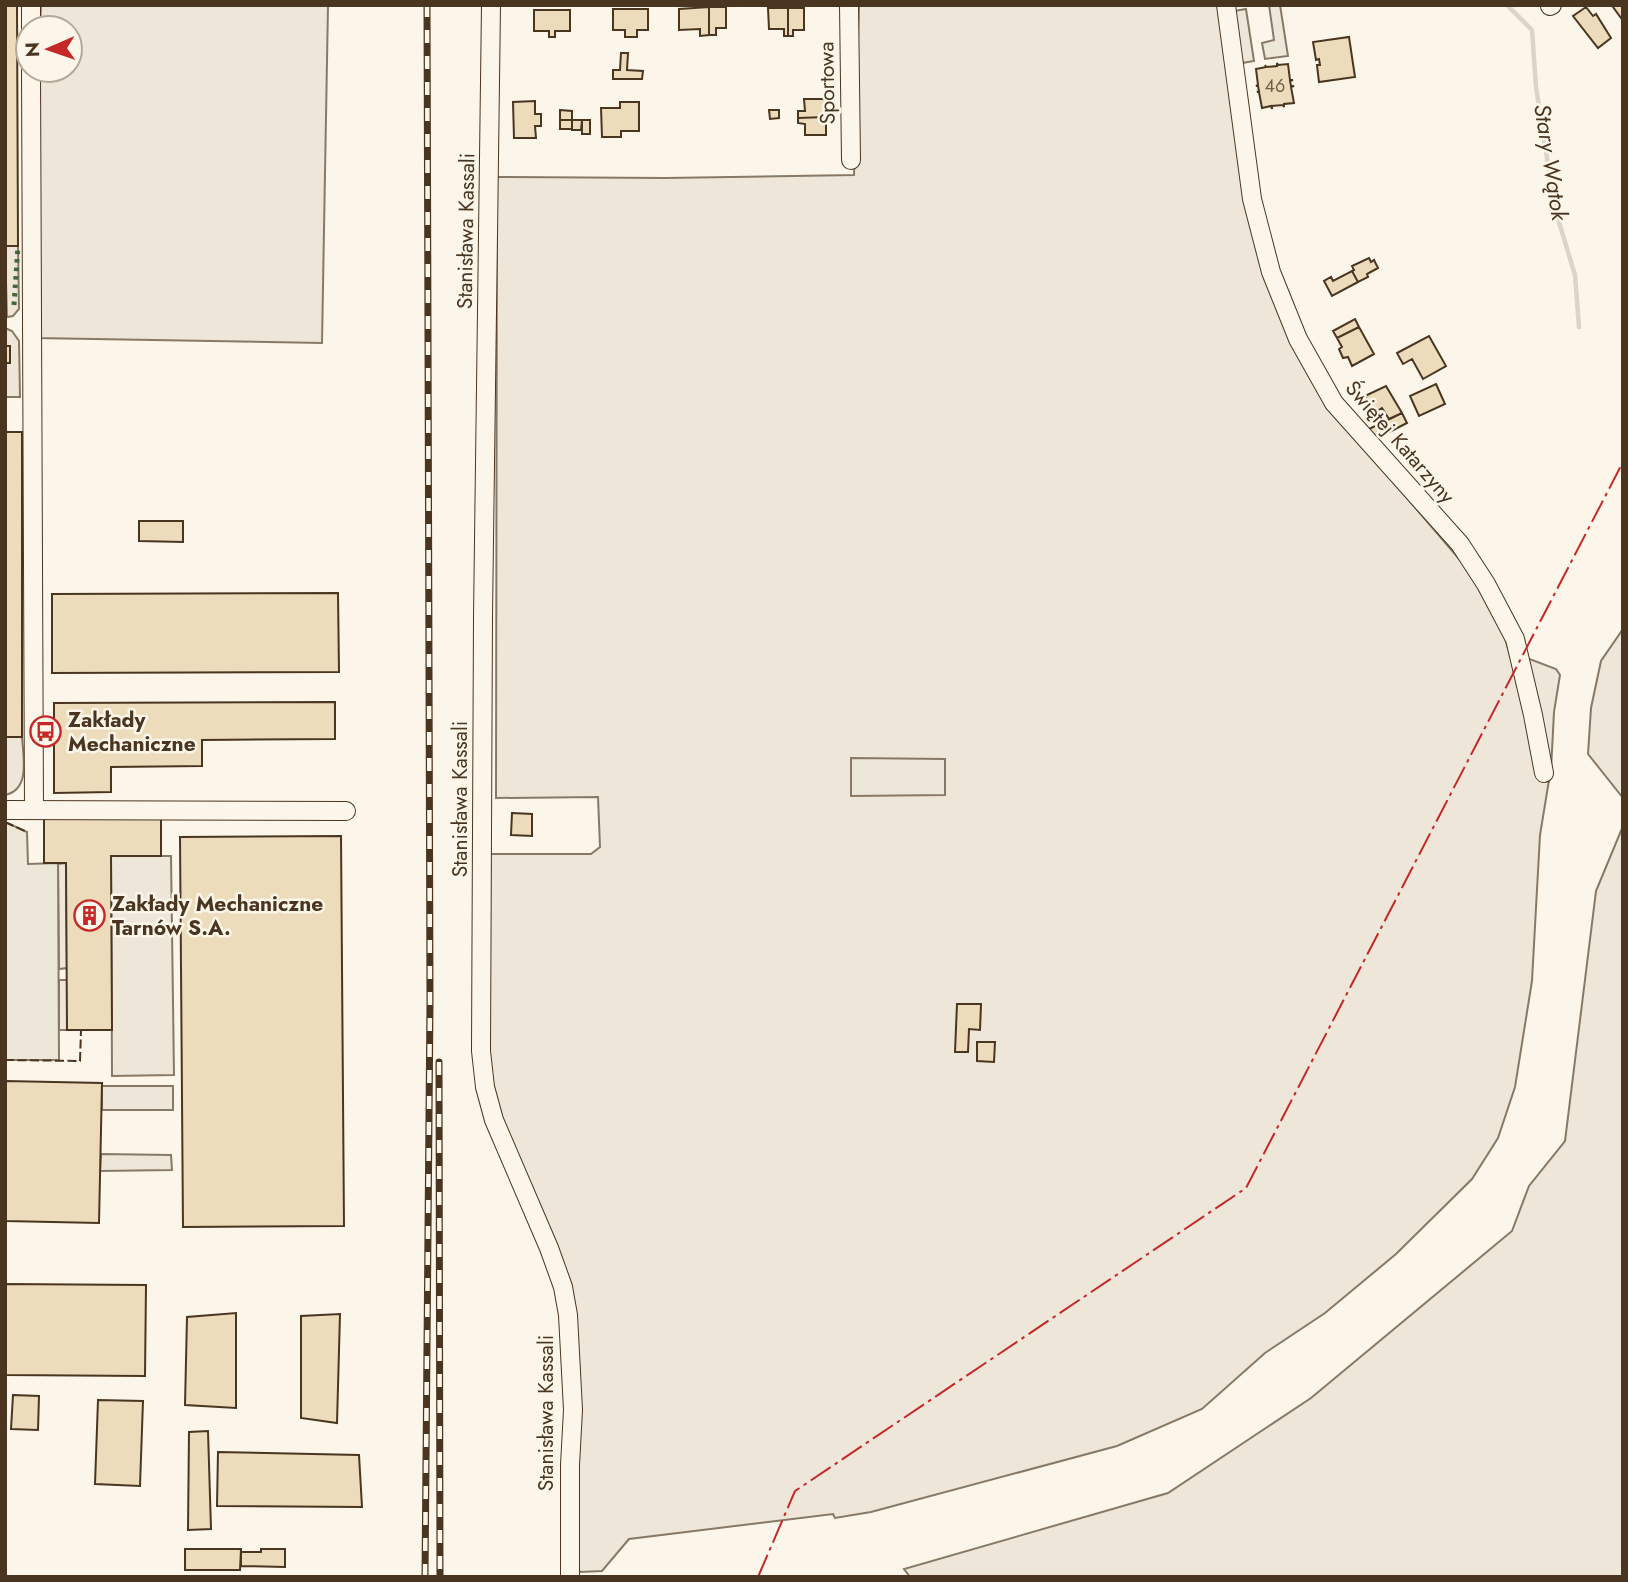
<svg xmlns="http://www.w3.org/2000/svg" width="1628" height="1582" font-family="Jost,sans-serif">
	<rect width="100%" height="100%" fill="#fbf6e9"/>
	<!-- green -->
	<path fill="#ede6d9" stroke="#887966" stroke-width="2" d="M 41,5 L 328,5 L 322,343 L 35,338 L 40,70 L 70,70 L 70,28 L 40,28 Z
		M 859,5 L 1219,5 L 1247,206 L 1329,407 L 1460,560 L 1487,597 L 1502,628 L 1521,693 L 1550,774 L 1540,835 L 1532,981 L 1515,1087 L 1498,1138 L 1472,1179 L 1396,1254 L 1325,1313 L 1265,1353 L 1202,1409 L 1117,1446 L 871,1512 L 835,1518 L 833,1514 L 629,1539 L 602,1571 L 580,1572 L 577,1564 L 574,1322 L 498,1114 L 489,1082 L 490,854 L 591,854 L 600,847 L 598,797 L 496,798 L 497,177 L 665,178 L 854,175 Z
		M 5,246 L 18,246 L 19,309 L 13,316 L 7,317 Z
		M 5,328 L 12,331 L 19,341 L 20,397 L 5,397 Z
		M 1623,629 L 1623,798 L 1588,754 L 1591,708 L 1601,661 Z
		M 5,737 L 22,737 C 23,756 31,790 5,795 Z
		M 1623,826 L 1623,1577 L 910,1577 L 904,1569 L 1168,1493 L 1311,1398 L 1512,1231 L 1529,1186 L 1565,1141 L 1596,891 Z
		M 111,856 L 171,856 L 174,1075 L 112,1076 Z
		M 66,863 L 67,968 L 59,969 L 58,864 Z
		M 59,980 L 67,980 L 67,1030 L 59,1030 Z
		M 102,1086 L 173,1086 L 173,1110 L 102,1110 Z
		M 101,1154 L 171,1155 L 172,1170 L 100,1171 Z"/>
	<!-- parking -->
	<path fill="#ede7d9" stroke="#887966" stroke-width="2" d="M 1269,5 L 1280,5 L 1288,56 L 1265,59 L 1262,43 L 1274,40 Z
		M 1246,9 L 1254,61 L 1242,63 L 1234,11 Z
		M 1524,657 L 1556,669 L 1560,675 L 1554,712 L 1551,770 Z
		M 851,758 L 945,759 L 945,795 L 851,796 Z
		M 5,822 L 27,832 L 28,864 L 58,863 L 59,1060 L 5,1060 Z"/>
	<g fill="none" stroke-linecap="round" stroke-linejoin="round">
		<!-- stream -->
		<path stroke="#dcd4c6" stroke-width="4.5" d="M 1507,5 L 1532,30 L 1536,87 L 1555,209 L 1575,275 L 1579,327"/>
	</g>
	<!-- building -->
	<path fill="#ecdcbc" stroke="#4a3520" stroke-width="2" d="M 5,5 L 17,5 L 18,246 L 5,246 Z
		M 1616,5 L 1623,5 L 1623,17 L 1621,18 L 1613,7 Z
		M 709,7 L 709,35 L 700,36 L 700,29 L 679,30 L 679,9 Z
		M 709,7 L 726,7 L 726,28 L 716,28 L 716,35 L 709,35 Z
		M 1586,7 L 1593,16 L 1596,14 L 1611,38 L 1598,48 L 1573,16 Z
		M 768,8 L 788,8 L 788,36 L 784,36 L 784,29 L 769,29 Z
		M 788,8 L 804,8 L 804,30 L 793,30 L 793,36 L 788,36 Z
		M 613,9 L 648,9 L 648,30 L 637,30 L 637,37 L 625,37 L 625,30 L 613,30 Z
		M 534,10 L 570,10 L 570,31 L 555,31 L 555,37 L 549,37 L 549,31 L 534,31 Z
		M 1349,37 L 1355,77 L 1319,82 L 1317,65 L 1320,65 L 1319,59 L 1316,60 L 1313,42 Z
		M 621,53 L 628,53 L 627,70 L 643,71 L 642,79 L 613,79 L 613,70 L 620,70 Z
		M 1277,63 L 1278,65 L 1288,64 L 1290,80 L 1293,80 L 1290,81 L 1291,86 L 1294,86 L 1291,87 L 1294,103 L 1284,104 L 1284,107 L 1283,105 L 1272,106 L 1272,109 L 1271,106 L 1262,108 L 1259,92 L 1257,92 L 1259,91 L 1258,86 L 1256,86 L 1258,85 L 1256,69 L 1266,67 L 1265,65 L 1266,67 L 1277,66 Z
		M 804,99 L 826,99 L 826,117 L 798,118 L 798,111 L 805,111 Z
		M 535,101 L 535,114 L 541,114 L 541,126 L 535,126 L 536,138 L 514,138 L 513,102 Z
		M 620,102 L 639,102 L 639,131 L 621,131 L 621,137 L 602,137 L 601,108 L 620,108 Z
		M 560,110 L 572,111 L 572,120 L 560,120 Z
		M 769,110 L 779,110 L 779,118 L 770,119 Z
		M 826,117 L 826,135 L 805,135 L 805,124 L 798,123 L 798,118 Z
		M 560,120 L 572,120 L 572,129 L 560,129 Z
		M 572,120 L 582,120 L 581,130 L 572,130 Z
		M 582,120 L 590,120 L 590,134 L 582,134 Z
		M 1369,258 L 1371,262 L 1374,260 L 1378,268 L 1367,274 L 1368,277 L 1358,282 L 1352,271 L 1354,270 L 1352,266 Z
		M 1352,271 L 1358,282 L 1332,296 L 1324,281 L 1331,277 L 1333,281 Z
		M 1355,319 L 1359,327 L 1337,338 L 1333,331 Z
		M 1359,327 L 1374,354 L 1352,366 L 1348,357 L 1343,358 L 1339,349 L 1342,347 L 1337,338 Z
		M 1429,336 L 1446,366 L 1423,379 L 1412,359 L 1403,364 L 1397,353 Z
		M 5,346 L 10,346 L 10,363 L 5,363 Z
		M 1436,384 L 1445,404 L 1419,416 L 1410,396 Z
		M 1386,386 L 1402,413 L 1389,419 L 1382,408 L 1375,412 L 1365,396 Z
		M 1402,413 L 1407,423 L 1374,440 L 1367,430 Z
		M 5,432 L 22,432 L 22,737 L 5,737 Z
		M 139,521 L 183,521 L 183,542 L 139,541 Z
		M 338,593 L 339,672 L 52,673 L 52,594 Z
		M 335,702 L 335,739 L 202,740 L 202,766 L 111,767 L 111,792 L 54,793 L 54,703 Z
		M 512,813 L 532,814 L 532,836 L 511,835 Z
		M 161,818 L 161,856 L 111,856 L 112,1030 L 67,1030 L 66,863 L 44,863 L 44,819 Z
		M 341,836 L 344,1226 L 183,1227 L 180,837 Z
		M 957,1004 L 981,1004 L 980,1030 L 969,1029 L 968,1052 L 955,1052 Z
		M 977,1042 L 995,1042 L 994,1062 L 977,1061 Z
		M 5,1081 L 102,1083 L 99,1223 L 5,1221 Z
		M 5,1284 L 146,1285 L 145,1376 L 5,1375 Z
		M 236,1313 L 236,1408 L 185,1405 L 187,1317 Z
		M 340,1314 L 337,1423 L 301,1418 L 301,1316 Z
		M 13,1395 L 39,1396 L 38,1430 L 11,1429 Z
		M 98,1400 L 143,1401 L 140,1486 L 95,1484 Z
		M 208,1431 L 211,1529 L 188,1530 L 189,1432 Z
		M 218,1452 L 359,1455 L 362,1507 L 217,1506 Z
		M 185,1549 L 241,1549 L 240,1570 L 185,1570 Z
		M 261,1549 L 285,1549 L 285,1567 L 241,1566 L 241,1552 L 261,1552 Z"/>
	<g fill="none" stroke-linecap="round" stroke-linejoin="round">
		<defs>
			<path id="minor" d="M 31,5 L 31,28
				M 491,5 L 483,617 L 481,1051 L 485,1087 L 494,1120 L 549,1248 L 563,1287 L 568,1315 L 573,1410 L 570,1465 L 570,1577
				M 849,5 L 851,160
				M 1226,5 L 1252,199 L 1271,272 L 1298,339 L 1334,403 L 1460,544 L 1486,584 L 1515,639 L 1533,715 L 1544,773
				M 1550,6 L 1552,5
				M 31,70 L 34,810
				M 5,810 L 346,811"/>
		</defs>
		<!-- minor casing -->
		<use href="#minor" stroke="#4a3520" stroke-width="20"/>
		<!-- minor -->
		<use href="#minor" stroke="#fbf6e9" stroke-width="18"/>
		<defs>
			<path id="rail" d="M 439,1062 L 440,1577
				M 425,1577 L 430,1002 L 427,5"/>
		</defs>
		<!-- rail casing -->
		<use href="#rail" stroke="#4a3520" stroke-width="7"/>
		<!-- rail -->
		<use href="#rail" stroke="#fbf6e9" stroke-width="4.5" stroke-dasharray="13" stroke-linecap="butt"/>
		<!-- hedge -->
		<path stroke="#436837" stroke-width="5" stroke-dasharray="3.5 5" stroke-linecap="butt" d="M 14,305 L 18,246"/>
		<!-- fence -->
		<path stroke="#4a3520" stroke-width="2" stroke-dasharray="9 3.5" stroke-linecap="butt" d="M 5,822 L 27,832
			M 5,1060 L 80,1061 L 81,1030"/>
		<!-- power -->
		<path stroke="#c62828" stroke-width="2" stroke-dasharray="24 5 3.5 5" stroke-linecap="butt" d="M 758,1577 L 795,1491 L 1246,1188 L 1623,462"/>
	</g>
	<!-- icons -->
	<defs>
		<symbol id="bus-ring" viewBox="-11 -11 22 22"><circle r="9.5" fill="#fbf6e9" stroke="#c62828" stroke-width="1.5"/><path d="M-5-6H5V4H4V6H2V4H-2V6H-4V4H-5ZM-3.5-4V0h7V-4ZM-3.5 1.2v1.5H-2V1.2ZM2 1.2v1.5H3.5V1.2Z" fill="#c62828"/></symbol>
		<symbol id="building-ring" viewBox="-11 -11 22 22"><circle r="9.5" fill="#fbf6e9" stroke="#c62828" stroke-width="1.5"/><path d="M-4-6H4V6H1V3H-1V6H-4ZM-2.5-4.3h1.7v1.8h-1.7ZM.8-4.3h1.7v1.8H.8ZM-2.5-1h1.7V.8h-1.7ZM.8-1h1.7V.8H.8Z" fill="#c62828"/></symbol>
	</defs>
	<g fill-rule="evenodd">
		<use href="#bus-ring" x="28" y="714" width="35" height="35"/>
		<use href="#building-ring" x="72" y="898" width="35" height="35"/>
	</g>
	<g text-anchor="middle" stroke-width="5" stroke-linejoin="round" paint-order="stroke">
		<!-- number labels -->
		<g font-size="18" fill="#725f47">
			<text x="1275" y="92">46</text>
		</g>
		<!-- street labels -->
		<g font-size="21" fill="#4a3520" stroke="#fbf6e9">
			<text transform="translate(827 83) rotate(-91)" y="7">Sportowa</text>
			<text transform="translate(466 231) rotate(-89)" y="7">Stanisława Kassali</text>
			<text transform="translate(1400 442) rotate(49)" y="7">Świętej Katarzyny</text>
			<text transform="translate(460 799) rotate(-90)" y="7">Stanisława Kassali</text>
			<text transform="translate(546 1413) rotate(-90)" y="7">Stanisława Kassali</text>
		</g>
		<!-- poi labels -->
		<g font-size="21" font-weight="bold" fill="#4a3520" stroke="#fbf6e9" text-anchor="start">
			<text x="68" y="727">Zakłady<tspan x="68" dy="24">Mechaniczne</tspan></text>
			<text x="112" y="911">Zakłady Mechaniczne<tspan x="112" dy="24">Tarnów S.A.</tspan></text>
		</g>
		<!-- water labels -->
		<g font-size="23" font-style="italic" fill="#4a3520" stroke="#fbf6e9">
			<text transform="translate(1551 162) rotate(81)" y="8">Stary Wątok</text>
		</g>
	</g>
	<!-- border -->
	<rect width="1628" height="1582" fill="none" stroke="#4a3520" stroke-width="14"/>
	<!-- north arrow -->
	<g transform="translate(49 49) rotate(268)"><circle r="33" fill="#fbf6e9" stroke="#b4a999" stroke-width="2"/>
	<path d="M0-5L12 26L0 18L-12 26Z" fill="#c62828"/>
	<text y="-10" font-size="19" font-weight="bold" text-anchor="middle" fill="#4a3520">N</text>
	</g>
</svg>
